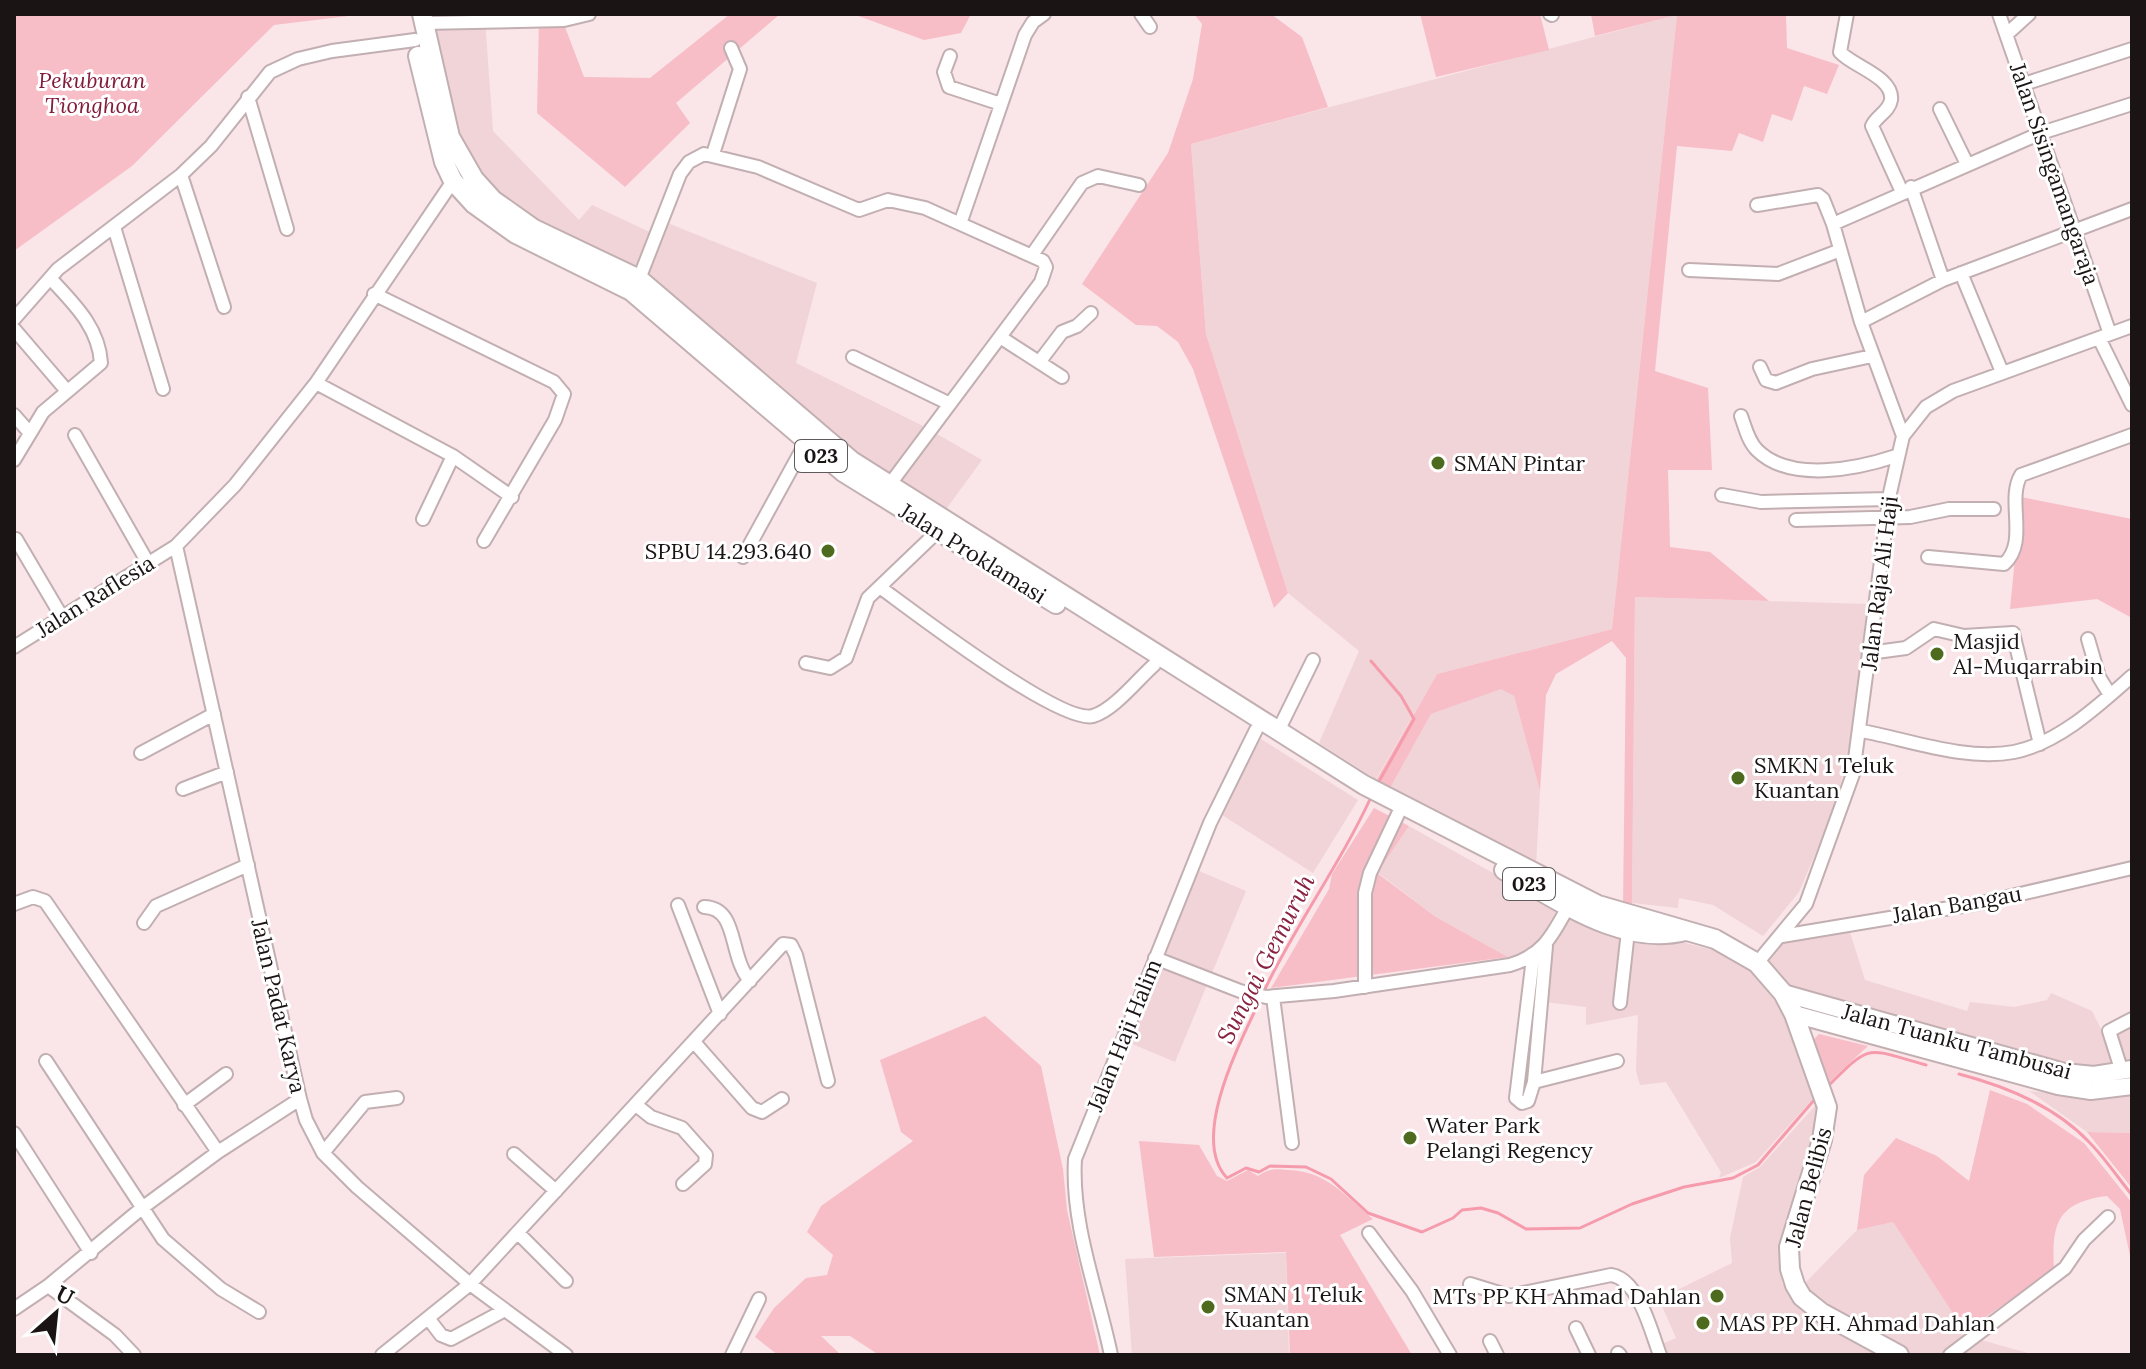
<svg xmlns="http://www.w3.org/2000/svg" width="2146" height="1369" font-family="Lora,serif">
	<rect width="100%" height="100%" fill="#fae5e8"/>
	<!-- built -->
	<path fill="#f1d4d8" d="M 428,14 L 501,14 L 502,20 L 485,20 L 493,131 L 579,220 L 592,205 L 654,234 L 660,220 L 817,283 L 796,363 L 925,427 L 982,460 L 944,512 L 855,457 L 496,197 L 455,136 Z
		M 1677,15 L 1612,629 L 1437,674 L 1376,779 L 1319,743 L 1359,651 L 1288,593 L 1206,334 L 1191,144 Z
		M 1635,597 L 1867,604 L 1850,745 L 1834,810 L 1799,892 L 1763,936 L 1713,905 L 1679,898 L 1678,908 L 1632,903 Z
		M 1501,688 L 1514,696 L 1540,791 L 1536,866 L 1389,790 L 1431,714 Z
		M 1261,739 L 1358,800 L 1313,873 L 1222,815 L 1233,785 Z
		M 1409,826 L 1557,909 L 1535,950 L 1525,956 L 1508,957 L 1436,917 L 1377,872 Z
		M 1199,871 L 1246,891 L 1175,1062 L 1130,1043 Z
		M 1569,914 L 1721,952 L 1745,966 L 1760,981 L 1777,1004 L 1808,1063 L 1818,1093 L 1756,1162 L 1719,1178 L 1721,1172 L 1666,1082 L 1640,1085 L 1636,1071 L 1638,1015 L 1586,1025 L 1586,1007 L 1545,1002 L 1550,949 Z
		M 1848,926 L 1865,980 L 1967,1011 L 1970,1002 L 2014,1007 L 2047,1000 L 2051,993 L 2092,1011 L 2105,1037 L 2132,1021 L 2132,1064 L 2082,1069 L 1809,998 L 1783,980 L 1767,963 L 1786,940 Z
		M 2029,1091 L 2086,1097 L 2132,1092 L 2132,1133 L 2087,1132 Z
		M 1822,1098 L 1812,1152 L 1779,1245 L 1782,1283 L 1800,1310 L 1884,1355 L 1661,1355 L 1657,1346 L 1676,1338 L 1659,1299 L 1732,1263 L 1730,1238 L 1743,1177 L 1760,1167 Z
		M 1893,1222 L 1952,1312 L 1960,1334 L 2035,1355 L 1908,1355 L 1813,1294 L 1806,1282 L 1857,1230 Z
		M 1286,1253 L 1289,1355 L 1132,1355 L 1125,1259 Z"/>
	<!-- green -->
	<path fill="#f7bec7" d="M 14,14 L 365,14 L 274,25 L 132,166 L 14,251 Z
		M 730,14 L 780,14 L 676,103 L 690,123 L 625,187 L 537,113 L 539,20 L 565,27 L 584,77 L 650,78 Z
		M 853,14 L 971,14 L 961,33 L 924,40 Z
		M 1194,14 L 1271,14 L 1302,37 L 1328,107 L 1191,144 L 1206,334 L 1288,593 L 1274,608 L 1193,369 L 1178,342 L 1157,326 L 1136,325 L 1082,284 L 1168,153 L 1193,79 L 1202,24 Z
		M 1420,14 L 1540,14 L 1549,50 L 1436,77 Z
		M 1591,14 L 1786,16 L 1787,48 L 1839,65 L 1827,94 L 1804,86 L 1792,121 L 1772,114 L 1763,142 L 1739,133 L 1732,151 L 1677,146 L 1655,371 L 1708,388 L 1712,470 L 1668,470 L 1670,547 L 1710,552 L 1769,601 L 1635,597 L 1632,903 L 1623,907 L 1626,658 L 1612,641 L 1556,674 L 1546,695 L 1540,791 L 1514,696 L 1501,689 L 1431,714 L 1389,790 L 1377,779 L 1437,674 L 1612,629 L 1677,15 L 1595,36 Z
		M 2021,497 L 2132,519 L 2132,618 L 2097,599 L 2010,609 Z
		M 1374,808 L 1409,826 L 1377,873 L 1436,917 L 1508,957 L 1271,988 L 1329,889 L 1332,874 Z
		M 985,1016 L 1041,1066 L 1063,1169 L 1067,1210 L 1100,1355 L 879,1355 L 850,1336 L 821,1336 L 841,1355 L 778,1355 L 755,1337 L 774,1308 L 806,1278 L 827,1275 L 833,1255 L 807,1232 L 821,1206 L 913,1141 L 901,1132 L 880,1060 Z
		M 1819,1034 L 1868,1046 L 1828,1083 L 1812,1041 Z
		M 1990,1090 L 2027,1104 L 2084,1143 L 2132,1203 L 2132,1265 L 2120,1209 L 2107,1196 C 2059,1202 2051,1222 2054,1269 L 1960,1335 L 1952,1312 L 1893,1222 L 1857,1230 L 1864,1175 L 1896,1138 L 1937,1156 L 1969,1181 Z
		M 2087,1132 L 2132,1133 L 2132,1188 Z
		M 1139,1141 L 1199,1145 L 1217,1176 L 1227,1181 L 1248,1170 L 1258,1176 C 1269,1168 1275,1169 1288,1170 C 1327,1171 1345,1196 1373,1219 L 1340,1235 L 1412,1355 L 1290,1355 L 1286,1252 L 1154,1257 Z"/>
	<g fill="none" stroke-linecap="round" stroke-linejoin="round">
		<!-- stream -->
		<path stroke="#f59bac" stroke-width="3" d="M 1371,661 L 1401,696 L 1414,719 L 1377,785
			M 1264,991 C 1296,924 1341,863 1372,795
			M 1261,998 C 1241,1041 1189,1138 1227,1178 L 1246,1168 L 1259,1172 L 1270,1166 L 1306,1167 L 1331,1179 L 1368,1213 L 1422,1232 L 1453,1218 L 1462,1210 L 1481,1208 L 1498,1213 L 1526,1229 L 1580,1228 L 1632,1204 L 1684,1187 L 1733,1178 L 1758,1165 L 1815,1099
			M 1959,1074 C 2005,1086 2056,1107 2089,1142 C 2105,1158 2118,1178 2132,1195
			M 1826,1088 C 1873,1042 1864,1048 1926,1065"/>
		<defs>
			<path id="minor" d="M 1141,14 L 1150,27
				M 1550,14 L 1552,15
				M 1847,14 L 1840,52 C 1852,66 1894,77 1891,100 C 1889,112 1876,116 1872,126 L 1902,192
				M 1999,14 L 2110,334
				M 424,23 L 564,20 L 589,14
				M 2007,34 L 2029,14
				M 950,56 L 944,72 L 949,87 L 1001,104
				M 2024,84 L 2132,49
				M 248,97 L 287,229
				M 1940,109 L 1967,164
				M 713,154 L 740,69 L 731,48
				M 181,175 L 224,307
				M 1911,187 L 1943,280
				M 1757,205 L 1818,195 L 1823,199 L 1833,224
				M 961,221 L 1025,35 L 1033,22 L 1044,14
				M 114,227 L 163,389
				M 1032,255 L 1082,183 L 1098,176 L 1139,185
				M 1689,270 L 1778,274 L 1838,251
				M 1961,273 L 2002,372
				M 639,279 L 680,174 L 689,162 L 704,154 L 758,167 L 859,210 L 888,200 L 925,208 L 1043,261 L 1046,267 L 1041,282 L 890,484
				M 374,294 L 554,382 L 564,394 L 555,420 L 484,541
				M 14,319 L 58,269 L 181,175 L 211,146 L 270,72 L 298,59 L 332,51 L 415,40
				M 1861,322 L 1943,280 L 2132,209
				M 14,329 L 67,391
				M 1000,337 L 1062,377
				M 2099,338 L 2132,405
				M 853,357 L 950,404
				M 1040,361 L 1062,332 L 1077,326 L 1091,313
				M 1760,367 L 1766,380 L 1776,383 L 1812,369 L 1872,356
				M 316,383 L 453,456 L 512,497
				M 14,415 L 29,432
				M 1741,416 C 1745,427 1748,441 1757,450 C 1790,483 1857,469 1896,456
				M 75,435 L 148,563
				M 1903,436 L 1861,322 L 1833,224 L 2041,133 L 2132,104
				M 14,460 L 43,412 L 101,363 C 99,327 73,303 50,278
				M 1722,495 L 1761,502 L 1889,499
				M 423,519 L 453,456
				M 1796,520 L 1910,517 L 1949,509 L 1994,509
				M 16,539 L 62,617
				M 176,546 L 300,1099 L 306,1120 L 323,1153 L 357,1187 L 470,1284 L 566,1355
				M 743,557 L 805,444
				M 1928,557 L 2004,564 C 2029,542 2006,500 2021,475 L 2132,435
				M 881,588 C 914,612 1061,725 1093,716 C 1114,710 1138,679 1154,665
				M 2088,639 L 2099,677 L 2110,695
				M 14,647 L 176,546 L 235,485 L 316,383 L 453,181
				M 1869,653 L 1906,648 L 1934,629 L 1964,636 L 2013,633 L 2040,744
				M 806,663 L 830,668 L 846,658 L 868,598 L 938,531
				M 1279,729 L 1313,660
				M 1862,731 C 1910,740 1965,761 2014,752 C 2059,743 2099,705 2132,676
				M 141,753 L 214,714
				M 183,789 L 227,772
				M 14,904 L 33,897 L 45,901 L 218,1152
				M 678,905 L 720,1014
				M 704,907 C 739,908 728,955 750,981
				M 144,923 L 156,906 L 248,865
				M 1782,936 L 1986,902 L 2132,868
				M 1155,958 L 1240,991 L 1266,997 L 1334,991 L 1510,965 C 1544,955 1553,934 1569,905
				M 1533,958 L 1516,1098 L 1522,1103 L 1528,1101 L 1534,1082 L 1546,946
				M 1757,963 L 1806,904 L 1853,774 L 1890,493 L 1903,436 L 1926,407 L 1953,391 L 2132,326
				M 1365,987 L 1365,893 L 1370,873 L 1398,814
				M 1273,997 L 1292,1143
				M 1620,1003 L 1628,931
				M 694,1042 L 752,1108 L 762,1112 L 782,1099
				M 46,1061 L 163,1239 L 221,1289 L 259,1312
				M 2122,1072 L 2109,1031 L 2132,1019
				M 1534,1082 L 1617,1061
				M 184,1105 L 226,1074
				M 636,1105 L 651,1117 L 682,1128 L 706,1155 L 705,1164 L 683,1184
				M 14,1133 L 91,1253
				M 323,1153 L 365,1102 L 397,1098
				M 514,1154 L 556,1191
				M 518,1233 L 566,1281
				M 1369,1233 L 1412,1291 L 1450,1355
				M 1470,1284 L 1509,1296 L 1611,1275 C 1639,1279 1651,1332 1660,1355
				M 48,1286 L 142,1208 L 218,1152 L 300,1099
				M 14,1309 L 48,1286 L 115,1335 L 134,1355
				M 428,1318 L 441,1335 L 451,1339 L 505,1310
				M 1576,1328 L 1589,1355
				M 1490,1341 L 1497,1355
				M 1618,1353 L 1620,1355
				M 382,1355 L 470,1284 L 783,944 L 791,945 L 796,955 L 828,1081
				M 732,1355 L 759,1299
				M 1111,1355 C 1098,1292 1071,1225 1075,1159 L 1210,823 L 1256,730
				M 1950,1355 L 2065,1268 L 2084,1240 L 2108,1217"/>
			<path id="major" d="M 1783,993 L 2064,1072 L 2094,1075 L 2132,1069
				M 1794,1014 L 2058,1086 L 2091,1091 L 2132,1086"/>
			<path id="highway" d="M 422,14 L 450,137 L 474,179 L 493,200 L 534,229 L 639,279 L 852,461 L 1364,785 L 1598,905 L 1715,939 L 1757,963 L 1783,993 L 1794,1014 L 1827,1107 L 1822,1140 L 1789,1247 L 1790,1269 L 1795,1285 L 1802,1297 L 1822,1313 L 1899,1355
				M 418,56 L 444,162 L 453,181 L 474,204 L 516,234 L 631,291 L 843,472 L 1056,604
				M 1504,870 C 1559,900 1621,947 1685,931"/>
		</defs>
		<!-- minor casing -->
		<use href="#minor" stroke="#c2afb2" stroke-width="16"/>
		<!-- major casing -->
		<use href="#major" stroke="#c2afb2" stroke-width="20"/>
		<!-- highway casing -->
		<use href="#highway" stroke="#c2afb2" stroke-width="22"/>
		<!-- minor -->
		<use href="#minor" stroke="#fff" stroke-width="12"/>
		<!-- major -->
		<use href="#major" stroke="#fff" stroke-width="16"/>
		<!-- highway -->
		<use href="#highway" stroke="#fff" stroke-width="18"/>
	</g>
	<!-- markers -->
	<g fill="#4e6a1e" stroke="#fff" stroke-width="3">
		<circle cx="1438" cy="463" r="8"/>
		<circle cx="828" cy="551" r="8"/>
		<circle cx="1937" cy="654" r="8"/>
		<circle cx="1738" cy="778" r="8"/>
		<circle cx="1410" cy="1138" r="8"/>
		<circle cx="1717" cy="1296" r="8"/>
		<circle cx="1208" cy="1307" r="8"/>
		<circle cx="1703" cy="1323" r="8"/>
	</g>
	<g text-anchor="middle" stroke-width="6" stroke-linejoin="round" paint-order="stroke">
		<!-- shield labels -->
		<g fill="#fff" stroke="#5f5a5b" stroke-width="2">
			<rect x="795" y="440" width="52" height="32" rx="6"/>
			<rect x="1503" y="868" width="52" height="32" rx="6"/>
		</g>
		<g font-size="20" font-weight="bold" fill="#1b1415">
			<text x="821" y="463">023</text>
			<text x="1529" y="891">023</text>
		</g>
		<!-- park labels -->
		<g font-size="22" font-style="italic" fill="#831c3c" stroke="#fff">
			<text x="92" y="88">Pekuburan<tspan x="92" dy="25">Tionghoa</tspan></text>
		</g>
		<!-- street labels -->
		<g font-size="22" fill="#1b1415" stroke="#fff">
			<text transform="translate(2055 174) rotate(71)" y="8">Jalan Sisingamangaraja</text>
			<text transform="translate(973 553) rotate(32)" y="8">Jalan Proklamasi</text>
			<text transform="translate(1879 583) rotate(-83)" y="8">Jalan Raja Ali Haji</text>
			<text transform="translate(95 596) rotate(-32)" y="8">Jalan Raflesia</text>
			<text transform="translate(1957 904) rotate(-10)" y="8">Jalan Bangau</text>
			<text transform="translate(279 1006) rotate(77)" y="8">Jalan Padat Karya</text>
			<text transform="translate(1124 1035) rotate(-68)" y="8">Jalan Haji Halim</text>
			<text transform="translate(1957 1041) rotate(15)" y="8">Jalan Tuanku Tambusai</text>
			<text transform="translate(1808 1187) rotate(-75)" y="8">Jalan Belibis</text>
		</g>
		<!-- poi labels -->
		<g font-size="22" fill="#1b1415" stroke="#fff" text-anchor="start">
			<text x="1454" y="471">SMAN Pintar</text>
			<text x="812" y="559" text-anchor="end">SPBU 14.293.640</text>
			<text x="1953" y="649">Masjid<tspan x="1953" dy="25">Al-Muqarrabin</tspan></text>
			<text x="1754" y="773">SMKN 1 Teluk<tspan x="1754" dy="25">Kuantan</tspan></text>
			<text x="1426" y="1133">Water Park<tspan x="1426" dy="25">Pelangi Regency</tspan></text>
			<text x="1224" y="1302">SMAN 1 Teluk<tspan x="1224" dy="25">Kuantan</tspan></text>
			<text x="1701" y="1304" text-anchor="end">MTs PP KH Ahmad Dahlan</text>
			<text x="1719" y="1331">MAS PP KH. Ahmad Dahlan</text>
		</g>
		<!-- water labels -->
		<g font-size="24" font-style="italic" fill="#882140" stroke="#fff">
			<text transform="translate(1266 959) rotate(-63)" y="8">Sungai Gemuruh</text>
		</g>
	</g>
	<!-- border -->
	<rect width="2146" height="1369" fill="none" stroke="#1b1415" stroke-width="32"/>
	<!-- north arrow -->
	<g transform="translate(56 1313) rotate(27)" stroke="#ffffff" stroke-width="6" paint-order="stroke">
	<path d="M0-6L14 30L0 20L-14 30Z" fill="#1b1415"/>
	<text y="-12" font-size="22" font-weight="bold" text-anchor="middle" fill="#1b1415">U</text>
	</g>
</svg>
